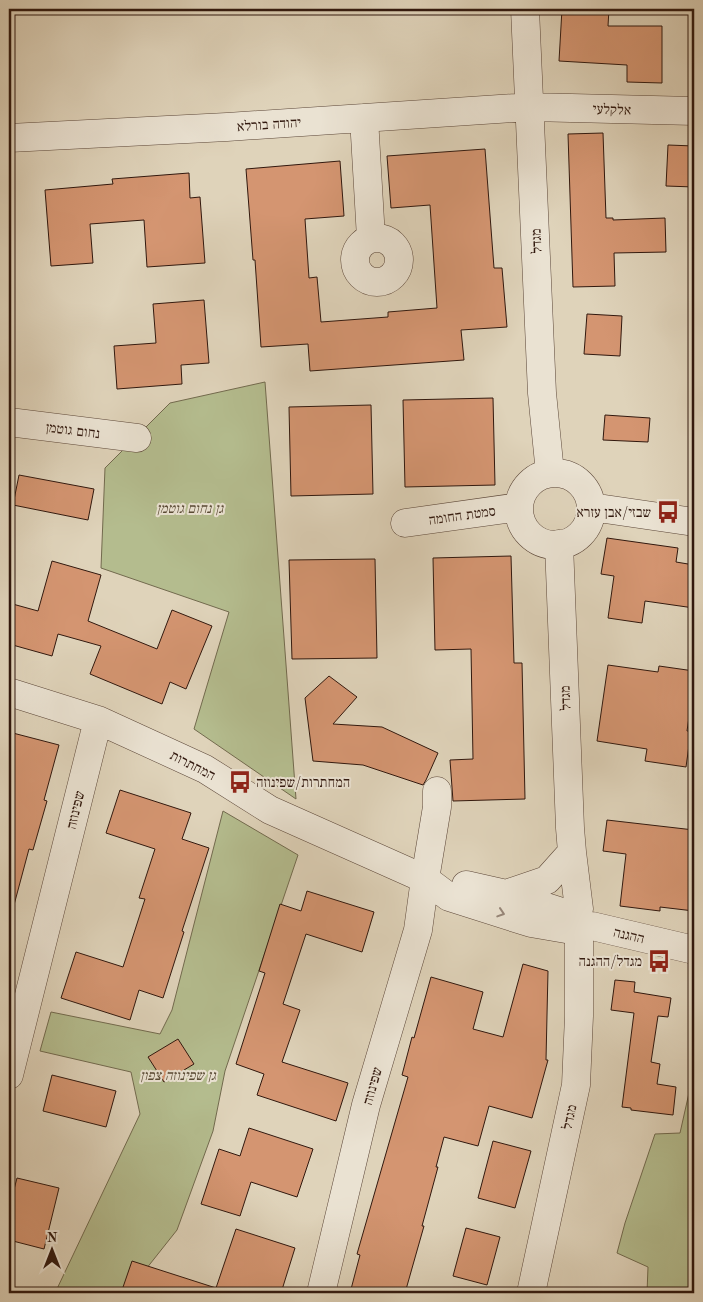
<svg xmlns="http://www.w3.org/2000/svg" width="703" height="1302" font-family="'Old Standard TT','Frank Ruhl Libre',serif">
	<rect width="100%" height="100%" fill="#dfd3ba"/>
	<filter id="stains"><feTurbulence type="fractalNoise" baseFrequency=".004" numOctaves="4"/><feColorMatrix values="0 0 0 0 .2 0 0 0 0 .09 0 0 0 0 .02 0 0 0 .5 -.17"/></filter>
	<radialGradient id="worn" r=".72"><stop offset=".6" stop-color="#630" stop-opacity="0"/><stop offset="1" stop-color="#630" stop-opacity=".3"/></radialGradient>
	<!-- park -->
	<path fill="#b4bc8e" stroke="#726a4e" d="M 265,382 L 296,799 L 194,729 L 229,612 L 101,568 L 105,468 L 170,403 Z
		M 223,811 L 298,855 L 225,1071 L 213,1131 L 177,1230 L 127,1293 L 55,1293 L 140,1114 L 131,1072 L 40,1051 L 51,1012 L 160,1034 L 172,1010 Z
		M 693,1075 L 694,1075 L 694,1293 L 647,1293 L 648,1267 L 617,1253 L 625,1223 L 655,1134 L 680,1133 Z"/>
	<!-- building -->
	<path fill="#d49571" stroke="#31180e" d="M 562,9 L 609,9 L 608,26 L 662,26 L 662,83 L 627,82 L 627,65 L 559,61 Z
		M 603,133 L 606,218 L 613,218 L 613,220 L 665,218 L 666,252 L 614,253 L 615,286 L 573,287 L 568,134 Z
		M 668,145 L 694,146 L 694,187 L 666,186 Z
		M 485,149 L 494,268 L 502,268 L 507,327 L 461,330 L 464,360 L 310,371 L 308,344 L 261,347 L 255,260 L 253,260 L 246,169 L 340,161 L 344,216 L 305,219 L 309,278 L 317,277 L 321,322 L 388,317 L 388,312 L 437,308 L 430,205 L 391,208 L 387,156 Z
		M 189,173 L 190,198 L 200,197 L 205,263 L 147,267 L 144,220 L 90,224 L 93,263 L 51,266 L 45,190 L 113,184 L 112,179 Z
		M 204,300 L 209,363 L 181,365 L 182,384 L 117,389 L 114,346 L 156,343 L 153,304 Z
		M 587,314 L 622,316 L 620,356 L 584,354 Z
		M 493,398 L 495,485 L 405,487 L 403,400 Z
		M 371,405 L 373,494 L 291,496 L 289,407 Z
		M 605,415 L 650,418 L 648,442 L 603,440 Z
		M 19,475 L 94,489 L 88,520 L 13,505 Z
		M 607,538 L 678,548 L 676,562 L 694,565 L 694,608 L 645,601 L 642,623 L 608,618 L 614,576 L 601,574 Z
		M 511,556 L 514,663 L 522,663 L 525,799 L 453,801 L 450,760 L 473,759 L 471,649 L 435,650 L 433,558 Z
		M 375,559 L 377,658 L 292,659 L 289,560 Z
		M 52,561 L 101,575 L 88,621 L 157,649 L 172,610 L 212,626 L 186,689 L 170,682 L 162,704 L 90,674 L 101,646 L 58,634 L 52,656 L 9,644 L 9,603 L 38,611 Z
		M 608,665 L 658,672 L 659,666 L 694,671 L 694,683 L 687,731 L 691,731 L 686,767 L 645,761 L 647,749 L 597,741 Z
		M 329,676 L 357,697 L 333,724 L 382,727 L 438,753 L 426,780 L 423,785 L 363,765 L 313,761 L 305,698 Z
		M 9,732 L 59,745 L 44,800 L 47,801 L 33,850 L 29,849 L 14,905 L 9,905 Z
		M 120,790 L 191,813 L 182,839 L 209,848 L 182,931 L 184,932 L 163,998 L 139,990 L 130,1020 L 61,998 L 76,952 L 123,967 L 145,899 L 139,898 L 155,849 L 106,833 Z
		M 607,820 L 694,830 L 694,911 L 660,907 L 660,911 L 620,906 L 626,854 L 603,851 Z
		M 307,891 L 374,912 L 362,952 L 306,934 L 283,1004 L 300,1010 L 282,1062 L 348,1083 L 336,1121 L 257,1095 L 264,1074 L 236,1064 L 265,973 L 259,971 L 280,904 L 301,911 Z
		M 523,964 L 548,971 L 546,1060 L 548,1060 L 532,1118 L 489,1106 L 478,1146 L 444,1137 L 436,1167 L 438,1167 L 422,1226 L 424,1226 L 405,1293 L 350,1293 L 360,1255 L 357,1254 L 408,1077 L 402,1075 L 412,1037 L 414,1038 L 431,977 L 483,992 L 473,1029 L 503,1037 Z
		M 615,980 L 635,982 L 634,992 L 671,998 L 668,1017 L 658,1016 L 651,1062 L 660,1064 L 657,1084 L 676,1087 L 673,1115 L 631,1110 L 631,1108 L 622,1107 L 634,1013 L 611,1010 Z
		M 178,1039 L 194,1064 L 164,1082 L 148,1057 Z
		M 52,1075 L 116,1091 L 106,1127 L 43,1111 Z
		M 249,1128 L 313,1149 L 297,1197 L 251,1182 L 240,1216 L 201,1204 L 219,1149 L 240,1156 Z
		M 493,1141 L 531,1151 L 515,1208 L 478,1198 Z
		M 17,1178 L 59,1188 L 44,1249 L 9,1240 L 9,1209 Z
		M 466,1228 L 500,1237 L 487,1285 L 453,1276 Z
		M 236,1229 L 295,1248 L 281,1293 L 121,1293 L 132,1261 L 216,1288 Z"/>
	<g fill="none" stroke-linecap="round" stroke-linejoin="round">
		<defs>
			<path id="minor" d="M 525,9 L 542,393 L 550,473
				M 364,118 L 371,238
				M 9,138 L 227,127 L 530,107 L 694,111
				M355 260a22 22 0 1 1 44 0a22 22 0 1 1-44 0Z
				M 9,422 L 137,438
				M519 509a36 36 0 1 1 72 0a36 36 0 1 1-72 0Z
				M 591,507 L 694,522
				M 405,523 L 519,507
				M 559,544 L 570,828 L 572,852 L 579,909
				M 9,692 L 98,720 L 205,769 L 270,810 L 425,879 L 449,897 L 531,923 L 566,929
				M 466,885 L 506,894 L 568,914
				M 506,894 L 547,880 L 572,852
				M 592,926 L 694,950
				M 9,1075 L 98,720
				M 321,1293 L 366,1105 L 418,930 L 425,879 L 437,807 L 437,791
				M 531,1293 L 576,1085 L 579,1016 L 579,937"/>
		</defs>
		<!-- minor casing -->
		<use href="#minor" stroke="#5c4739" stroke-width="29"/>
		<!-- minor -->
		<use href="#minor" stroke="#eae2d2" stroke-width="28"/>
	</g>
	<!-- one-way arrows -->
	<defs><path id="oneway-chevron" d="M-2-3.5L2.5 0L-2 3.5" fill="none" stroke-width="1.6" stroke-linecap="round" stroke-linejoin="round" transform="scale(1.25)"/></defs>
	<use stroke="#97877a" href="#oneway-chevron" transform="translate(501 913) rotate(18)"/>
	<!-- icons -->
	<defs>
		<symbol id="bus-bare" viewBox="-9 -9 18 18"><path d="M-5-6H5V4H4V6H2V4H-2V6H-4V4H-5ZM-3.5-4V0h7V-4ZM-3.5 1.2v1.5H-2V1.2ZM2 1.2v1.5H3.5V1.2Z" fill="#8f2418" stroke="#eae2d2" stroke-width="2.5" paint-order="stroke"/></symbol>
	</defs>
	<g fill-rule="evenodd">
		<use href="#bus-bare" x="652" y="496" width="32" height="32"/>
		<use href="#bus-bare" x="224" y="766" width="32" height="32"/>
		<use href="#bus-bare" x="643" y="945" width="32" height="32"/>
	</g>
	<g text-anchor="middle" stroke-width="4" stroke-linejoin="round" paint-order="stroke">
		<!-- street labels -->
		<g font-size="14" fill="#31180e" stroke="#eae2d2">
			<text transform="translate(612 109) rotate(2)" y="5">אלקלעי</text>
			<text transform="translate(269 124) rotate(-4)" y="5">יהודה בורלא</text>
			<text transform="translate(536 241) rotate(-92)" y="5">מגדל</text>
			<text transform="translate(73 430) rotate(7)" y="5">נחום גוטמן</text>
			<text transform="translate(462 515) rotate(-8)" y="5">סמטת החומה</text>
			<text transform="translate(565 698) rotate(-92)" y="5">מגדל</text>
			<text transform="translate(193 765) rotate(27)" y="5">המחתרות</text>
			<text transform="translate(75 810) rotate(-76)" y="5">שפינוזה</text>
			<text transform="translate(629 935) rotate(13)" y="5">ההגנה</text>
			<text transform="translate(372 1086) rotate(-74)" y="5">שפינוזה</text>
			<text transform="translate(569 1117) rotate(-78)" y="5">מגדל</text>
		</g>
		<!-- park labels -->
		<g font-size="14" font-style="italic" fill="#584934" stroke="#eae2d2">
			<text x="190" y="513">גן נחום גוטמן</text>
			<text x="178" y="1080">גן שפינוזה צפון</text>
		</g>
		<!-- poi labels -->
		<g font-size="14" fill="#31180e" stroke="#eae2d2" text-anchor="end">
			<text x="651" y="517">שבזי/אבן עזרא</text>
			<text x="256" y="787" text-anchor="start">המחתרות/שפינוזה</text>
			<text x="642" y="966">מגדל/ההגנה</text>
		</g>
	</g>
	<!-- margin -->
	<rect width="703" height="1302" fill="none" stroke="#dfd3ba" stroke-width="30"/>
	<rect x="10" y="10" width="683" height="1282" fill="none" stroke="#31180e" stroke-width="2.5"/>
	<rect x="15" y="15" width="673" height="1272" fill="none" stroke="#31180e"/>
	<!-- north arrow -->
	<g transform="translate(52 1250)" stroke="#eae2d2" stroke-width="4" paint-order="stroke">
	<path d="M0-4L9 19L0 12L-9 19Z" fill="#31180e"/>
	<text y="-8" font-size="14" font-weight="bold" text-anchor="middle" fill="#31180e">N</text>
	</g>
	<rect width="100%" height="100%" filter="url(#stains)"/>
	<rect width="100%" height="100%" fill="url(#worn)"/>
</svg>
